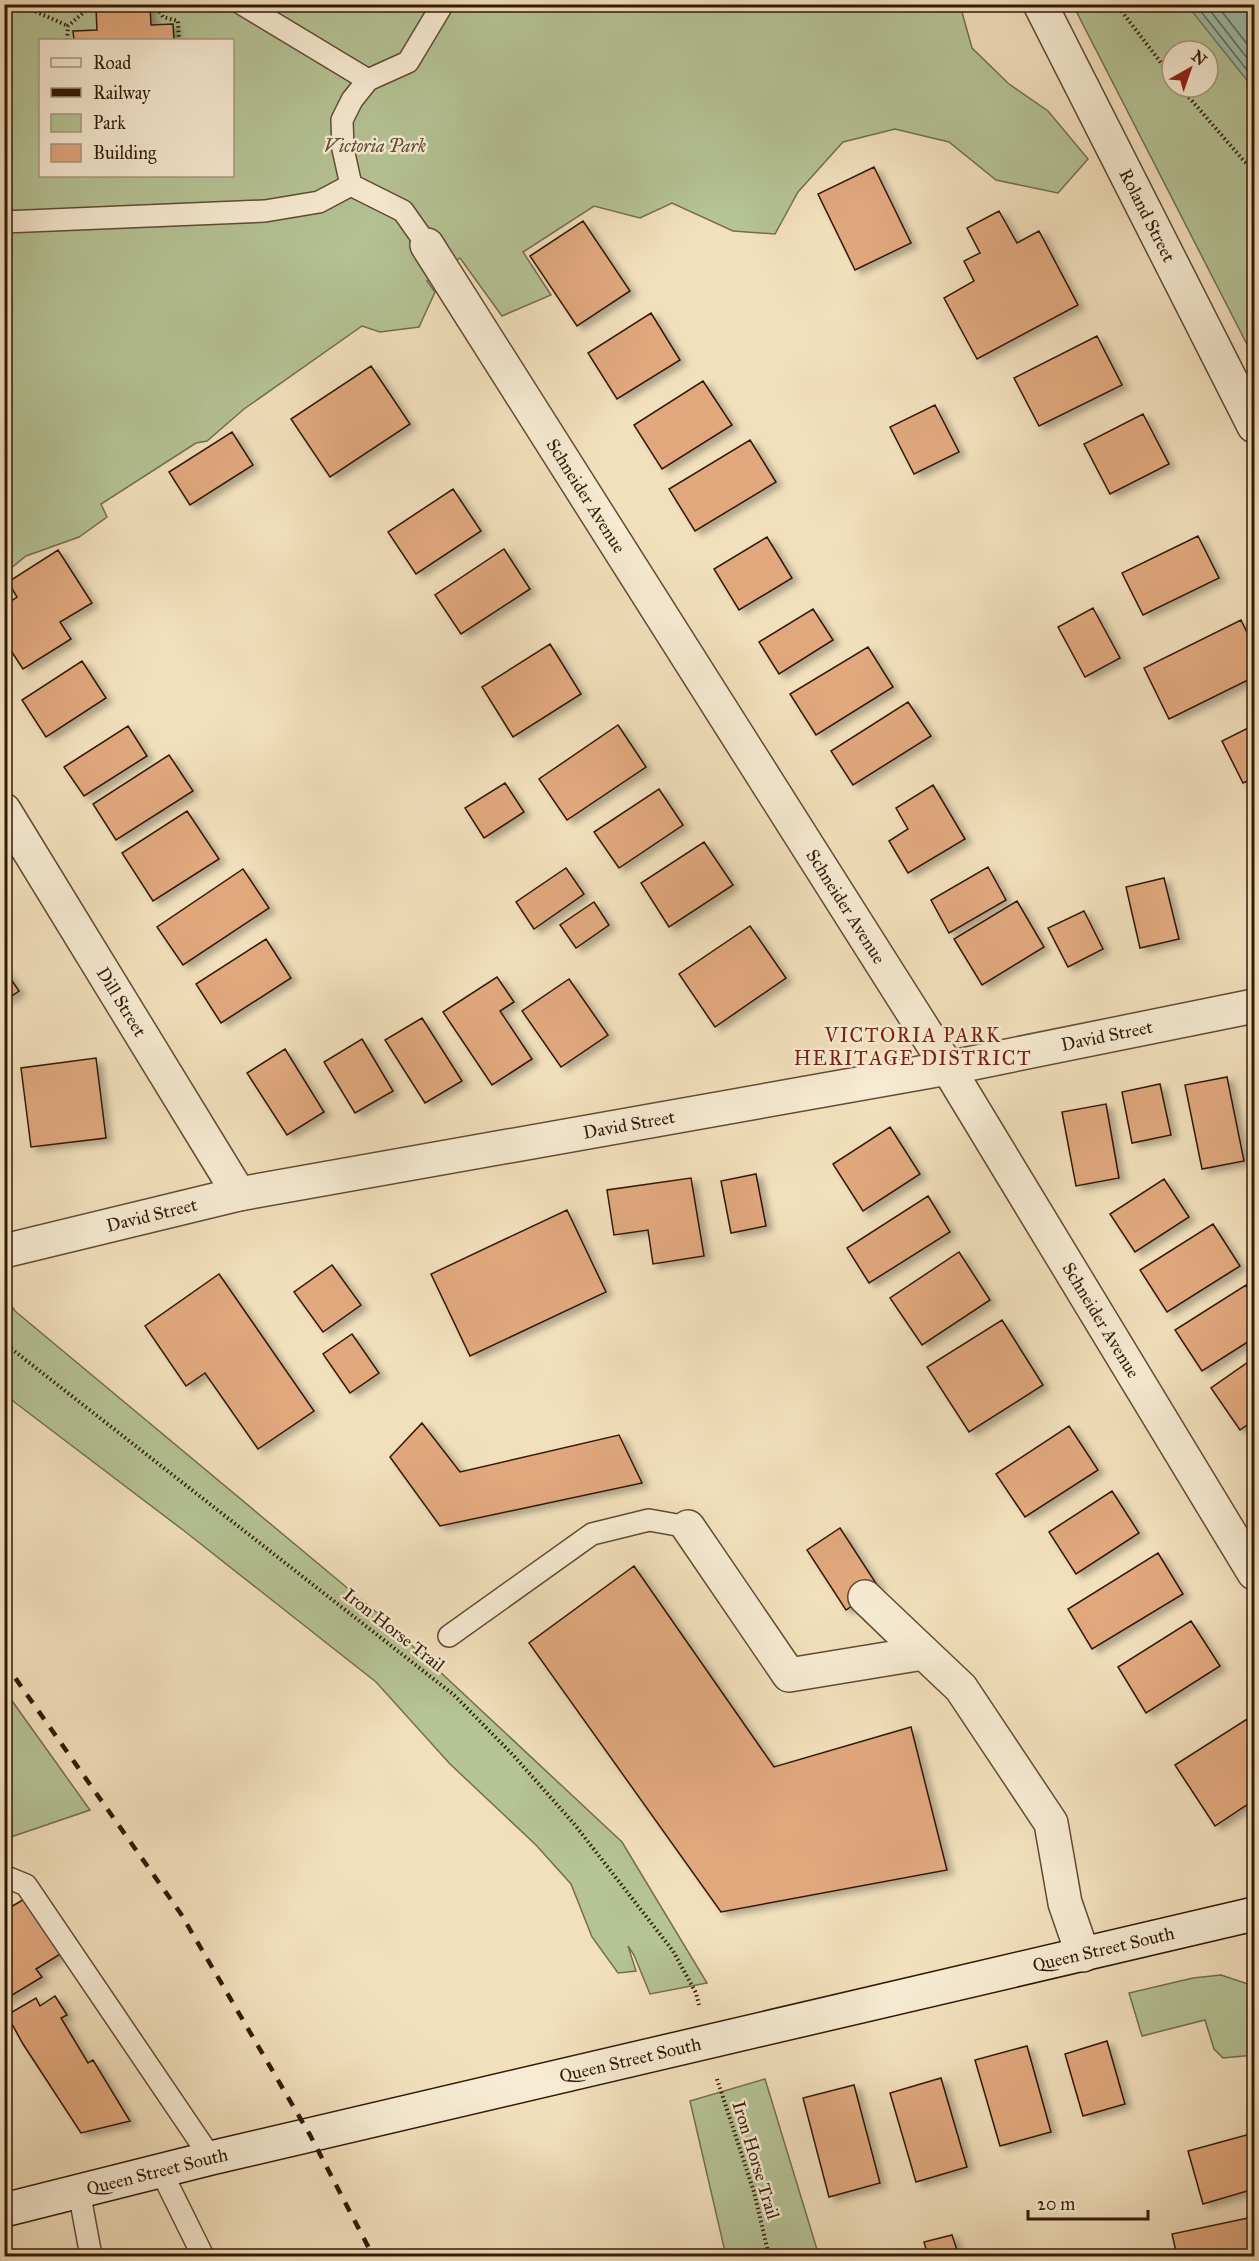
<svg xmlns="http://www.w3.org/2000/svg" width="1259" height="2261" font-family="'IM FELL Great Primer',serif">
	<defs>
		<filter id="shadow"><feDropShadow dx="6" dy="4" stdDeviation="3" flood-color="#0004"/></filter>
	</defs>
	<rect width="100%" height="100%" fill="#f2e0bc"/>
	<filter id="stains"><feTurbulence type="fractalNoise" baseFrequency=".00333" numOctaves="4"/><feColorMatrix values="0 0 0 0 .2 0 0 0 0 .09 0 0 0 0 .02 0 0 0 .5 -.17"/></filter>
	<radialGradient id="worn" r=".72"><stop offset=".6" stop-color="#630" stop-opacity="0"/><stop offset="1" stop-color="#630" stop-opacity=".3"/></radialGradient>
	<!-- green -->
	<path fill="#b5c395" stroke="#746e4e" stroke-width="1.5" fill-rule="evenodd" d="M 5,5 L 960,5 L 972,48 L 1009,84 L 1048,111 L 1088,159 L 1058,193 L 996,180 L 949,142 L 895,129 L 843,142 L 798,192 L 775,234 L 733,231 L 672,203 L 640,218 L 594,206 L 523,252 L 551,295 L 502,316 L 460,258 L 427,281 L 435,292 L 419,327 L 380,332 L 362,326 L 244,409 L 207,441 L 196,443 L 101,504 L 107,517 L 79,537 L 26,556 L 5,573 ZM 40,40 L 232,40 L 232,176 L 40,176 Z
		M 1073,5 L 1254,5 L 1254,358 ZM 1172,51 L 1208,51 L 1208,87 L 1172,87 Z
		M 5,1296 L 15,1311 L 375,1611 L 622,1842 L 707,1983 L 650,1994 L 634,1955 L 628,1946 L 636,1971 L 618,1973 L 592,1937 L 571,1884 L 536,1845 L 450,1764 L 376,1682 L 183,1530 L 5,1395 Z
		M 5,1691 L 90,1810 L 11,1837 L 4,1835 Z
		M 1221,1975 L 1251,1985 L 1254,1992 L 1254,2055 L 1223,2058 L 1214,2049 L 1205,2020 L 1142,2036 L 1129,1993 L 1193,1978 Z
		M 765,2079 L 819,2256 L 726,2256 L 690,2101 Z"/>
	<!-- water -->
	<path fill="#9cbdac" stroke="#727b6a" stroke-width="1.5" d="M 1187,5 L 1254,5 L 1254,89 Z"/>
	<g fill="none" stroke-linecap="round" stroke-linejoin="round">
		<!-- shore -->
		<path stroke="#676b5a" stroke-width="1.5" d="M 1195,4 L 1254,79
			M 1205,4 L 1254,67
			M 1216,4 L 1254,53"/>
	</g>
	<!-- building -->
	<path fill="#e1a87e" stroke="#321907" stroke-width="1.5" filter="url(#shadow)" d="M 150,6 L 151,25 L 173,24 L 174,40 L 74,40 L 73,31 L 97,30 L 96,9 Z
		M 874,167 L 911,243 L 855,270 L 818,194 Z
		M 999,211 L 1017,243 L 1039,231 L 1078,305 L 977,359 L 944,298 L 974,281 L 964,261 L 980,253 L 967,228 Z
		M 583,221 L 630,291 L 577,326 L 530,256 Z
		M 651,313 L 680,360 L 617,399 L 588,353 Z
		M 1097,336 L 1122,385 L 1039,426 L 1014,378 Z
		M 371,366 L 410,424 L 330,477 L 291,419 Z
		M 703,381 L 732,425 L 662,469 L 634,425 Z
		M 935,405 L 959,452 L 914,474 L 890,427 Z
		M 1143,414 L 1169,464 L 1110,494 L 1084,444 Z
		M 232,432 L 253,465 L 190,505 L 169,472 Z
		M 750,440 L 776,482 L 695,531 L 669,489 Z
		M 453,489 L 481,531 L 416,574 L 388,532 Z
		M 1198,536 L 1219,578 L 1143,615 L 1122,573 Z
		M 767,537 L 792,578 L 739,610 L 714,569 Z
		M 504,549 L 530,589 L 461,634 L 435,595 Z
		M 58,550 L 92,603 L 60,622 L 71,639 L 23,669 L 4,640 L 4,606 L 17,597 L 8,582 Z
		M 1093,608 L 1120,658 L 1085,677 L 1058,627 Z
		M 813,609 L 833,640 L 779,674 L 759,642 Z
		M 1241,620 L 1254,647 L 1254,677 L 1169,719 L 1144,668 Z
		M 550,644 L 581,694 L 513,737 L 482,687 Z
		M 868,647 L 893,687 L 816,735 L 790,694 Z
		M 82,661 L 106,698 L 46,737 L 22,700 Z
		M 908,702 L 931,736 L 853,785 L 831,751 Z
		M 618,725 L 646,767 L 567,820 L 539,779 Z
		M 1254,725 L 1254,778 L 1243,783 L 1222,741 Z
		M 128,726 L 147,756 L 84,796 L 64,767 Z
		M 169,755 L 193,791 L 116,840 L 93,804 Z
		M 505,783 L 524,812 L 484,838 L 465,808 Z
		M 933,785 L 965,839 L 908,873 L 889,841 L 908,829 L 896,808 Z
		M 659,789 L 683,825 L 619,868 L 594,832 Z
		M 187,811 L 219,859 L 153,901 L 122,853 Z
		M 704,842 L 733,885 L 669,927 L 641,883 Z
		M 988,867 L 1006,900 L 949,933 L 931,900 Z
		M 566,868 L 584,894 L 534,929 L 516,902 Z
		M 243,869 L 269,908 L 183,965 L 157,927 Z
		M 1164,878 L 1179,939 L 1140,948 L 1126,887 Z
		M 1017,901 L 1044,947 L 982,985 L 954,939 Z
		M 594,902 L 609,925 L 576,948 L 560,925 Z
		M 1084,911 L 1103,949 L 1068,967 L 1048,928 Z
		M 750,926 L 786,978 L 715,1027 L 679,974 Z
		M 266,939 L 291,978 L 221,1023 L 196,984 Z
		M 4,969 L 19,991 L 4,1001 Z
		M 497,977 L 514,1002 L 500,1011 L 532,1059 L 492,1085 L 443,1012 Z
		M 569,979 L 608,1035 L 561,1067 L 522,1011 Z
		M 422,1018 L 462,1081 L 425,1103 L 385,1040 Z
		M 362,1039 L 393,1091 L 355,1113 L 324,1062 Z
		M 285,1049 L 324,1112 L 287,1135 L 247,1073 Z
		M 96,1058 L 106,1138 L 31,1147 L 21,1068 Z
		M 1227,1077 L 1244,1161 L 1202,1169 L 1185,1085 Z
		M 1160,1084 L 1171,1135 L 1132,1143 L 1122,1092 Z
		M 1106,1104 L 1119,1178 L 1076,1186 L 1062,1112 Z
		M 890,1127 L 920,1174 L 863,1211 L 833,1164 Z
		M 756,1174 L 766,1226 L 731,1233 L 721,1181 Z
		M 691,1178 L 704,1256 L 653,1264 L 648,1230 L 614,1235 L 607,1190 Z
		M 1164,1179 L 1189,1217 L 1135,1252 L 1110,1214 Z
		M 928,1196 L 950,1232 L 869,1283 L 847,1248 Z
		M 567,1210 L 606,1292 L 470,1356 L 431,1274 Z
		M 1213,1224 L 1240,1266 L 1167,1312 L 1140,1270 Z
		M 959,1252 L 990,1300 L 922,1345 L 890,1298 Z
		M 332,1265 L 361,1305 L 323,1332 L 294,1292 Z
		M 219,1274 L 314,1411 L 258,1449 L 205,1373 L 186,1386 L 145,1326 Z
		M 1246,1285 L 1254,1298 L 1254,1338 L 1202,1371 L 1175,1330 Z
		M 1002,1320 L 1043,1385 L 969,1432 L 927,1367 Z
		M 352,1334 L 379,1373 L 350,1393 L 323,1354 Z
		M 1254,1358 L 1254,1420 L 1240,1430 L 1211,1388 Z
		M 422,1423 L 460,1472 L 619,1435 L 642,1483 L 440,1526 L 390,1457 Z
		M 1069,1426 L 1098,1470 L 1025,1517 L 996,1474 Z
		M 1112,1491 L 1139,1533 L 1076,1574 L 1049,1532 Z
		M 840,1528 L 879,1588 L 846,1610 L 807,1550 Z
		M 1158,1553 L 1183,1594 L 1092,1649 L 1068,1609 Z
		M 634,1566 L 774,1767 L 911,1727 L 947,1870 L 721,1912 L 529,1643 Z
		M 1191,1621 L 1220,1666 L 1146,1713 L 1118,1667 Z
		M 1247,1719 L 1254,1731 L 1254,1800 L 1215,1826 L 1175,1765 Z
		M 26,1898 L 62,1953 L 36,1969 L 42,1977 L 4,2000 L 4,1911 Z
		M 55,1996 L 67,2015 L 61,2018 L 88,2063 L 93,2060 L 130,2121 L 81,2133 L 23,2044 L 7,2015 L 36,1998 L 40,2006 Z
		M 1107,2041 L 1125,2104 L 1083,2116 L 1065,2054 Z
		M 1027,2046 L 1051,2132 L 1000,2146 L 975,2060 Z
		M 941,2078 L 967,2167 L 916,2182 L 890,2093 Z
		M 854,2085 L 880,2183 L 829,2197 L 803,2098 Z
		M 1254,2133 L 1254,2189 L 1203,2204 L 1188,2151 Z
		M 1253,2217 L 1254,2256 L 1177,2256 L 1172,2234 Z
		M 952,2235 L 959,2256 L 928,2256 L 924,2242 Z"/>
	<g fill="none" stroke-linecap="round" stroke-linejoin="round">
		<defs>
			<path id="service" d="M 242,4 L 368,80
				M 351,185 L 343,149 L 342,120 L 352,100 L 368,80 L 408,62 L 441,7 L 437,4
				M 4,222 L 265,211 L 319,202 L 351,185 L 403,211 L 427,245
				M 449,1636 L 592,1534 L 649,1520 L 688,1527
				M 4,1876 L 26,1885 L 211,2158
				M 161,2171 L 203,2256
				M 79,2191 L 91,2256"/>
			<g id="minor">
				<path id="s1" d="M 1040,4 L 1254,426"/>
				<path id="s2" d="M 427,245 L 948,1068 L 1254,1573"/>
				<path id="s3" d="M 4,810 L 239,1194"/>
				<path id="s4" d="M 4,1251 L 239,1194 L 948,1068 L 1254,1006"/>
				<path d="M 688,1527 L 789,1675 L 923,1653 L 865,1597 L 961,1688 L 1051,1823 L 1065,1903 L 1083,1955"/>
			</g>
			<g id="secondary">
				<path id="s5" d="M 4,2210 L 211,2158 L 1254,1914"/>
			</g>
		</defs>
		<!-- service casing -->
		<use href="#service" stroke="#624b34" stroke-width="24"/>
		<!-- minor casing -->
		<use href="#minor" stroke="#624b34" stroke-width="36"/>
		<!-- secondary casing -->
		<use href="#secondary" stroke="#321907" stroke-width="36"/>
		<!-- path -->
		<path stroke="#321907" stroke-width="4" stroke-dasharray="1.5 3" stroke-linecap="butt" d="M 19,4 L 68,26
			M 155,4 L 163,17 L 178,21 L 179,40
			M 1116,4 L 1172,77
			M 4,17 L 9,4
			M 67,40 L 68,26 L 93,4
			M 1180,87 L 1244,161 L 1254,169
			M 4,1343 L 454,1695 L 514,1756 L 575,1825 L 673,1951 L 696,1993 L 699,2005
			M 717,2079 L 754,2192 L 769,2256"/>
		<!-- service -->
		<use href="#service" stroke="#f7ebd3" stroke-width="21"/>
		<!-- minor -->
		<use href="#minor" stroke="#f7ebd3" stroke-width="33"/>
		<!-- secondary -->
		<use href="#secondary" stroke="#f7ebd3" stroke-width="33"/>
		<!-- rail -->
		<path stroke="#321907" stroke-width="4.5" stroke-dasharray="10 10" stroke-linecap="butt" d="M 4,1662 L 181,1914 L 310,2135 L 373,2256"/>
	</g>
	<g text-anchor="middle" stroke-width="5" stroke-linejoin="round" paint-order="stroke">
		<!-- park labels -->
		<g font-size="18" font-style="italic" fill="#594c32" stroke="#f7ebd3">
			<text x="375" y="152">Victoria Park</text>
		</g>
		<!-- street labels -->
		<g font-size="18" fill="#321907" stroke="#f7ebd3">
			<text dy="6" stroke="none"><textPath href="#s1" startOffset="237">Roland Street</textPath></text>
			<text dy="6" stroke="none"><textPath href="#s2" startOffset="297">Schneider Avenue</textPath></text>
			<text dy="6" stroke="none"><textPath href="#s2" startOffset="783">Schneider Avenue</textPath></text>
			<text dy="6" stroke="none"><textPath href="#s3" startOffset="225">Dill Street</textPath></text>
			<text dy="6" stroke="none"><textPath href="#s4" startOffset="1124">David Street</textPath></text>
			<text dy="6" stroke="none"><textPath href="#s4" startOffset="638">David Street</textPath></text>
			<text dy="6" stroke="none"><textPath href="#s4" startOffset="152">David Street</textPath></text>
			<text dy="6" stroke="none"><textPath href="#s2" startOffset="1269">Schneider Avenue</textPath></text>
			<text transform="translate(394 1630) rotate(38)" y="6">Iron Horse Trail</text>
			<text dy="6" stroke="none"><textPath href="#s5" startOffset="1130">Queen Street South</textPath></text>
			<text dy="6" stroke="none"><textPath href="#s5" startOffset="644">Queen Street South</textPath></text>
			<text transform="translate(756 2160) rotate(73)" y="6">Iron Horse Trail</text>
			<text dy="6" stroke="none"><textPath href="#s5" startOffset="158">Queen Street South</textPath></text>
		</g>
		<!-- neighbourhood labels -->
		<g font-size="20" letter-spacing="1.5" fill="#7a1f14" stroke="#f7ebd3">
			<text x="913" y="1042">VICTORIA PARK<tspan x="913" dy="23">HERITAGE DISTRICT</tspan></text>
		</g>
	</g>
	<!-- margin -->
	<rect width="1259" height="2261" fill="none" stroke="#f2e0bc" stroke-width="24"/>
	<rect x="6" y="6" width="1247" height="2249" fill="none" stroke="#321907" stroke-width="3"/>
	<rect x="12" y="12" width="1235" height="2237" fill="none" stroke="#321907" stroke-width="1.5"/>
	<!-- legend -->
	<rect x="39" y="39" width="195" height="138" fill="#f7ebd3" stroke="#a89781" stroke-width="1.5"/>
	<rect x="51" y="58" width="30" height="9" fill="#f7ebd3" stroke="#a89781" stroke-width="1.5"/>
	<text x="93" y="69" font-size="18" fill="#321907">Road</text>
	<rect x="51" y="88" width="30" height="9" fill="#321907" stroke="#a89781" stroke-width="1.5"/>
	<text x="93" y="99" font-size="18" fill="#321907">Railway</text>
	<rect x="51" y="114" width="30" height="18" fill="#b5c395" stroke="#a89781" stroke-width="1.5"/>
	<text x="93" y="129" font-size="18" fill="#321907">Park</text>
	<rect x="51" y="144" width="30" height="18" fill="#e1a87e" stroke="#a89781" stroke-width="1.5"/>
	<text x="93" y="159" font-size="18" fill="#321907">Building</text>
	<!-- north arrow -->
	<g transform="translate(1190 69) rotate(40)"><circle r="28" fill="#f7ebd3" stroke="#a89781" stroke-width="1.5"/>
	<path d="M0-4.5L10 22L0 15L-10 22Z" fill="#8f2418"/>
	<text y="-9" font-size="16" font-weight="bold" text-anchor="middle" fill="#321907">N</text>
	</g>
	<!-- scale -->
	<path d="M1028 2210v9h120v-9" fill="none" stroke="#321907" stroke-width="3"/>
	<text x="1037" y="2210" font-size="18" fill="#321907" stroke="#f7ebd3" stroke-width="4.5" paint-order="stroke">20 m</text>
	<rect width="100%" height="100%" filter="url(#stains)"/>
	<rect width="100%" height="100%" fill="url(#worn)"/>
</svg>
